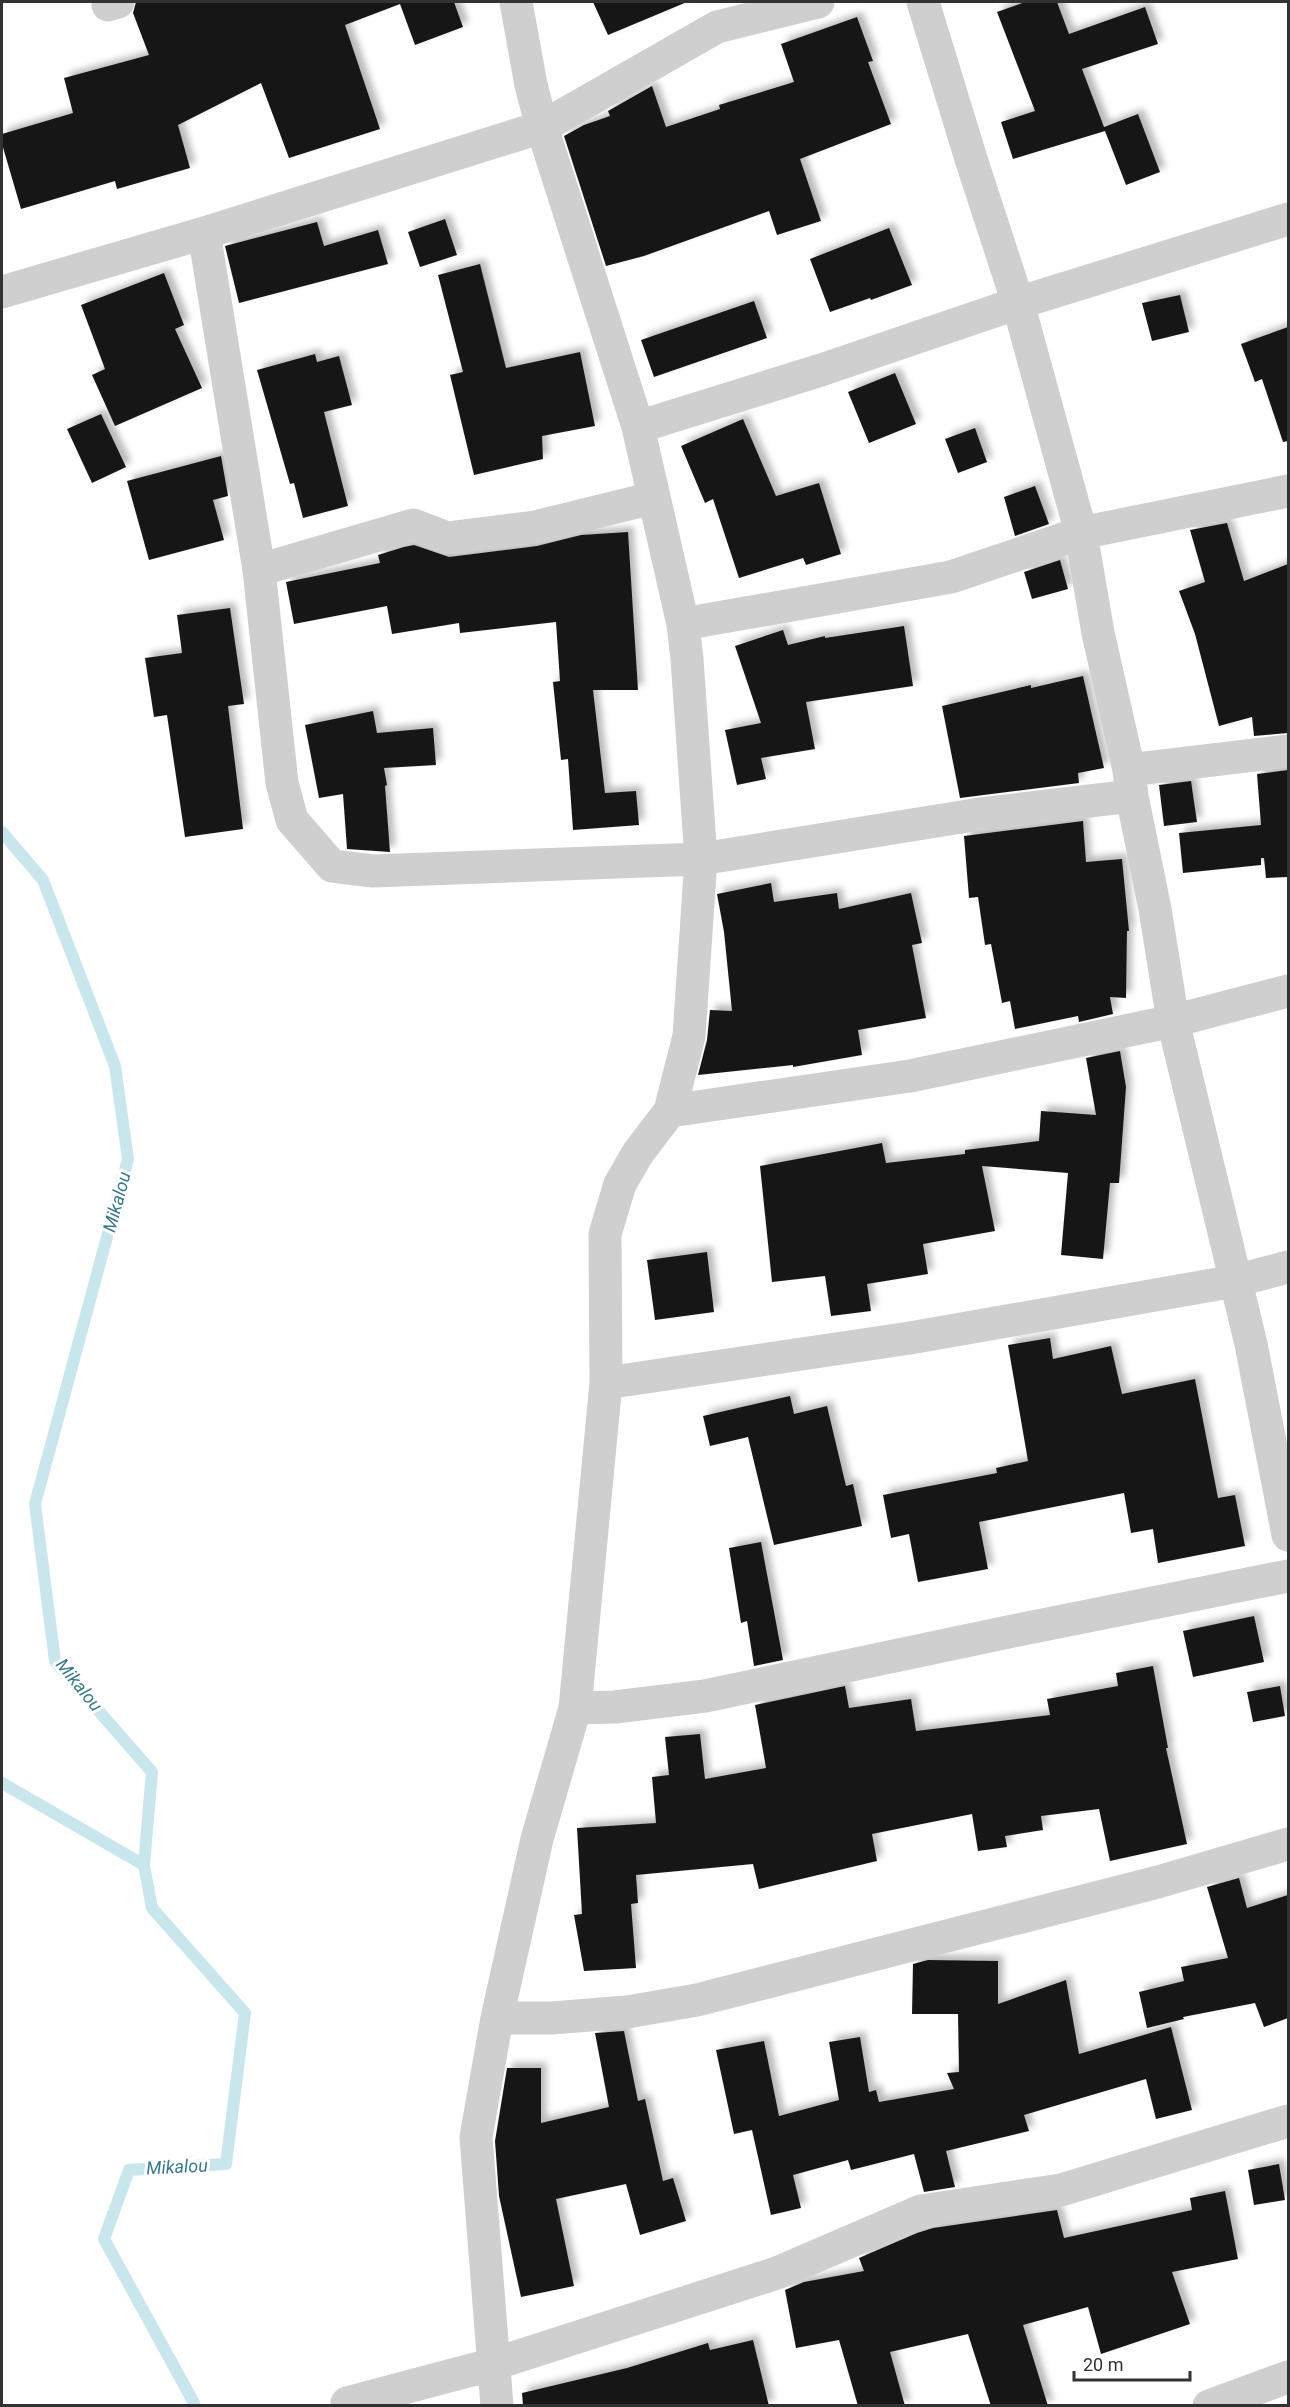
<svg xmlns="http://www.w3.org/2000/svg" width="1290" height="2407" font-family="Roboto,sans-serif">
	<defs>
		<filter id="shadow"><feDropShadow dx="5.5" dy="-5.5" stdDeviation="3" flood-color="#0004"/></filter>
	</defs>
	<rect width="100%" height="100%" fill="#fff"/>
	<g fill="none" stroke-linecap="round" stroke-linejoin="round">
		<!-- stream -->
		<path stroke="#cae6ed" stroke-width="12" d="M 2,832 L 43,880 L 115,1066 L 128,1159 L 35,1504 L 55,1661 L 152,1772 L 144,1865 L 152,1908 L 245,2013 L 226,2164 L 129,2170 L 104,2239 L 194,2403 L 192,2406
			M 2,1783 L 144,1865"/>
	</g>
	<!-- building -->
	<path fill="#191919" filter="url(#shadow)" d="M 136,2 L 454,2 L 463,27 L 415,45 L 400,4 L 345,25 L 380,129 L 289,158 L 261,83 L 178,125 L 190,168 L 117,189 L 115,181 L 21,209 L 2,144 L 2,134 L 73,113 L 64,78 L 149,55 L 133,13 Z
		M 593,2 L 687,2 L 608,35 Z
		M 1025,2 L 1057,2 L 1069,34 L 1145,7 L 1158,44 L 1082,69 L 1104,127 L 1138,114 L 1160,172 L 1126,185 L 1105,131 L 1013,159 L 1001,122 L 1035,111 L 997,12 Z
		M 857,17 L 873,61 L 868,62 L 891,124 L 800,159 L 821,221 L 777,235 L 769,211 L 644,256 L 606,266 L 564,136 L 584,125 L 610,116 L 608,111 L 652,86 L 666,127 L 720,109 L 719,105 L 794,82 L 781,44 Z
		M 445,219 L 457,255 L 420,267 L 408,232 Z
		M 317,222 L 324,246 L 378,230 L 388,264 L 239,303 L 225,246 Z
		M 889,228 L 912,285 L 871,300 L 870,298 L 830,312 L 810,259 Z
		M 480,264 L 506,368 L 580,352 L 595,426 L 542,436 L 543,459 L 474,475 L 450,375 L 463,372 L 438,275 Z
		M 164,273 L 184,325 L 175,329 L 202,388 L 115,426 L 92,375 L 105,369 L 81,305 Z
		M 1180,295 L 1189,332 L 1152,341 L 1142,303 Z
		M 754,301 L 767,338 L 654,377 L 641,340 Z
		M 1288,327 L 1288,441 L 1283,442 L 1262,379 L 1255,382 L 1241,344 Z
		M 315,354 L 317,362 L 339,356 L 352,405 L 324,412 L 348,506 L 303,518 L 294,483 L 290,484 L 257,370 Z
		M 895,373 L 916,424 L 869,443 L 848,392 Z
		M 101,414 L 126,467 L 92,483 L 67,429 Z
		M 743,419 L 776,496 L 819,483 L 841,554 L 806,565 L 803,558 L 739,578 L 713,499 L 705,503 L 681,446 Z
		M 975,428 L 987,462 L 958,473 L 945,439 Z
		M 221,456 L 228,496 L 213,500 L 224,540 L 149,560 L 127,481 Z
		M 1035,486 L 1049,524 L 1015,536 L 1004,497 Z
		M 1227,523 L 1244,581 L 1288,564 L 1288,733 L 1254,736 L 1252,717 L 1219,726 L 1195,634 L 1179,591 L 1205,582 L 1190,530 Z
		M 628,532 L 638,690 L 593,690 L 605,793 L 636,791 L 639,825 L 573,830 L 568,759 L 561,760 L 553,682 L 560,681 L 556,622 L 460,633 L 459,623 L 392,634 L 387,606 L 294,624 L 286,582 L 380,563 L 378,555 L 404,547 L 414,545 L 449,557 L 537,546 L 581,535 Z
		M 1060,560 L 1068,589 L 1032,599 L 1024,572 Z
		M 230,608 L 244,704 L 228,706 L 243,829 L 185,837 L 167,715 L 154,717 L 145,658 L 182,653 L 177,615 Z
		M 904,626 L 913,686 L 806,702 L 815,749 L 761,758 L 766,779 L 737,785 L 725,730 L 761,723 L 735,646 L 783,630 L 788,645 L 825,636 L 825,638 Z
		M 1083,676 L 1104,768 L 1078,773 L 1079,783 L 960,798 L 942,706 L 1031,685 L 1031,688 Z
		M 373,711 L 377,733 L 433,728 L 436,765 L 384,768 L 387,785 L 385,786 L 390,852 L 347,849 L 343,794 L 319,798 L 305,725 Z
		M 1288,770 L 1288,877 L 1266,878 L 1264,858 L 1261,858 L 1261,865 L 1183,873 L 1179,833 L 1261,825 L 1257,774 Z
		M 1191,781 L 1197,822 L 1164,826 L 1159,785 Z
		M 1083,821 L 1086,862 L 1122,859 L 1129,931 L 1127,931 L 1126,998 L 1110,997 L 1113,1014 L 1079,1022 L 1078,1016 L 1015,1029 L 1010,1001 L 1002,1003 L 991,944 L 985,945 L 978,897 L 969,898 L 964,836 Z
		M 771,883 L 774,902 L 837,893 L 839,909 L 911,893 L 922,943 L 912,945 L 926,1018 L 858,1030 L 862,1055 L 793,1067 L 793,1065 L 698,1075 L 707,1040 L 710,1010 L 732,1011 L 724,932 L 717,894 Z
		M 1120,1051 L 1126,1087 L 1119,1183 L 1110,1183 L 1103,1259 L 1061,1255 L 1068,1173 L 982,1166 L 995,1231 L 923,1244 L 928,1274 L 867,1284 L 871,1311 L 831,1316 L 825,1276 L 772,1282 L 760,1166 L 882,1143 L 886,1163 L 965,1154 L 965,1150 L 1039,1141 L 1041,1111 L 1096,1115 L 1086,1058 Z
		M 707,1252 L 714,1312 L 655,1320 L 647,1260 Z
		M 1050,1338 L 1053,1359 L 1111,1346 L 1122,1394 L 1195,1379 L 1218,1498 L 1235,1495 L 1245,1546 L 1158,1563 L 1153,1529 L 1131,1533 L 1124,1493 L 979,1522 L 988,1569 L 918,1582 L 909,1534 L 891,1538 L 883,1495 L 997,1473 L 996,1468 L 1028,1461 L 1008,1345 Z
		M 790,1396 L 794,1414 L 827,1406 L 846,1486 L 853,1484 L 862,1526 L 774,1545 L 748,1437 L 710,1446 L 703,1416 Z
		M 761,1542 L 783,1660 L 754,1666 L 747,1621 L 741,1623 L 729,1548 Z
		M 1254,1616 L 1264,1662 L 1193,1677 L 1183,1631 Z
		M 1153,1666 L 1168,1748 L 1166,1748 L 1187,1844 L 1110,1861 L 1099,1809 L 1041,1816 L 1043,1830 L 1005,1836 L 1007,1847 L 978,1851 L 972,1814 L 872,1834 L 877,1861 L 759,1889 L 753,1864 L 636,1875 L 638,1903 L 631,1904 L 636,1968 L 584,1971 L 574,1915 L 582,1914 L 577,1828 L 656,1823 L 652,1777 L 669,1775 L 665,1737 L 700,1734 L 705,1779 L 766,1768 L 755,1705 L 845,1686 L 849,1708 L 911,1699 L 916,1731 L 1050,1715 L 1047,1699 L 1118,1686 L 1116,1673 Z
		M 1280,1686 L 1285,1716 L 1253,1722 L 1247,1692 Z
		M 1239,1878 L 1247,1908 L 1288,1895 L 1288,2018 L 1264,2027 L 1255,2003 L 1183,2017 L 1184,2019 L 1147,2028 L 1139,1992 L 1184,1981 L 1181,1967 L 1228,1958 L 1207,1887 Z
		M 928,1960 L 998,1961 L 998,2004 L 1066,1980 L 1079,2054 L 1171,2027 L 1192,2110 L 1156,2119 L 1146,2079 L 1024,2115 L 1029,2131 L 946,2151 L 955,2187 L 924,2192 L 914,2154 L 851,2170 L 848,2160 L 793,2175 L 801,2208 L 771,2215 L 752,2130 L 734,2134 L 716,2050 L 764,2041 L 779,2116 L 839,2100 L 829,2042 L 860,2037 L 869,2092 L 876,2090 L 879,2102 L 954,2089 L 947,2073 L 959,2072 L 958,2014 L 912,2014 L 913,1964 Z
		M 624,2031 L 638,2101 L 645,2099 L 663,2181 L 673,2178 L 686,2221 L 640,2235 L 626,2184 L 556,2199 L 574,2286 L 521,2297 L 499,2196 L 495,2141 L 507,2068 L 541,2068 L 541,2123 L 609,2107 L 595,2033 Z
		M 1279,2164 L 1285,2200 L 1254,2205 L 1248,2170 Z
		M 1225,2191 L 1238,2259 L 1172,2272 L 1190,2324 L 1101,2354 L 1088,2307 L 1023,2325 L 1048,2406 L 991,2406 L 968,2334 L 890,2352 L 905,2406 L 858,2406 L 839,2340 L 796,2348 L 785,2290 L 804,2282 L 864,2271 L 859,2258 L 917,2233 L 933,2228 L 1057,2210 L 1064,2238 L 1192,2210 L 1190,2198 Z
		M 753,2340 L 769,2406 L 523,2406 L 522,2393 L 627,2368 L 708,2343 L 710,2350 Z"/>
	<g fill="none" stroke-linecap="round" stroke-linejoin="round">
		<!-- minor -->
		<path stroke="#cfcfcf" stroke-width="33" d="M 923,2 L 972,162 L 1018,303 L 1081,533 L 1098,633 L 1129,770 L 1132,796 L 1155,909 L 1173,1021 L 1251,1344 L 1288,1535
			M 108,5 L 118,2
			M 204,233 L 259,570 L 282,783 L 292,820 L 332,866 L 373,871 L 701,859 L 980,814 L 1132,796
			M 2,292 L 204,233 L 542,127 L 717,27 L 818,2
			M 638,427 L 821,370 L 1018,303 L 1288,219
			M 259,570 L 413,525 L 447,538 L 535,527 L 653,498
			M 683,624 L 951,577 L 1081,533 L 1288,491
			M 1129,770 L 1288,751
			M 670,1111 L 910,1076 L 1173,1021 L 1288,991
			M 606,1383 L 910,1338 L 1235,1281 L 1288,1267
			M 575,1708 L 615,1707 L 705,1696 L 1008,1632 L 1288,1576
			M 497,2018 L 552,2018 L 627,2012 L 697,2000 L 1158,1882 L 1288,1844
			M 347,2403 L 494,2364 L 777,2273 L 921,2211 L 1061,2190 L 1288,2121
			M 497,2406 L 476,2137 L 497,2018 L 537,1839 L 575,1708 L 606,1383 L 605,1234 L 620,1184 L 638,1153 L 670,1111 L 689,1036 L 701,859 L 687,659 L 683,624 L 638,427 L 542,127 L 531,85 L 516,2
			M 1209,2406 L 1288,2377"/>
	</g>
	<g text-anchor="middle" stroke-width="6" stroke-linejoin="round" paint-order="stroke">
		<!-- water labels -->
		<g font-size="18" font-style="italic" fill="#387a8b" stroke="#fff">
			<text transform="translate(117 1202) rotate(-75)" y="6">Mikalou</text>
			<text transform="translate(79 1685) rotate(51)" y="6">Mikalou</text>
			<text transform="translate(177 2167) rotate(-3)" y="6">Mikalou</text>
		</g>
	</g>
	<!-- border -->
	<rect width="1290" height="2407" fill="none" stroke="#323232" stroke-width="6"/>
	<!-- scale -->
	<path d="M1074 2371v9h116v-9" fill="none" stroke="#323232" stroke-width="3"/>
	<text x="1083" y="2371" font-size="18" fill="#323232" stroke="#ffffff" stroke-width="4.5" paint-order="stroke">20 m</text>
</svg>
